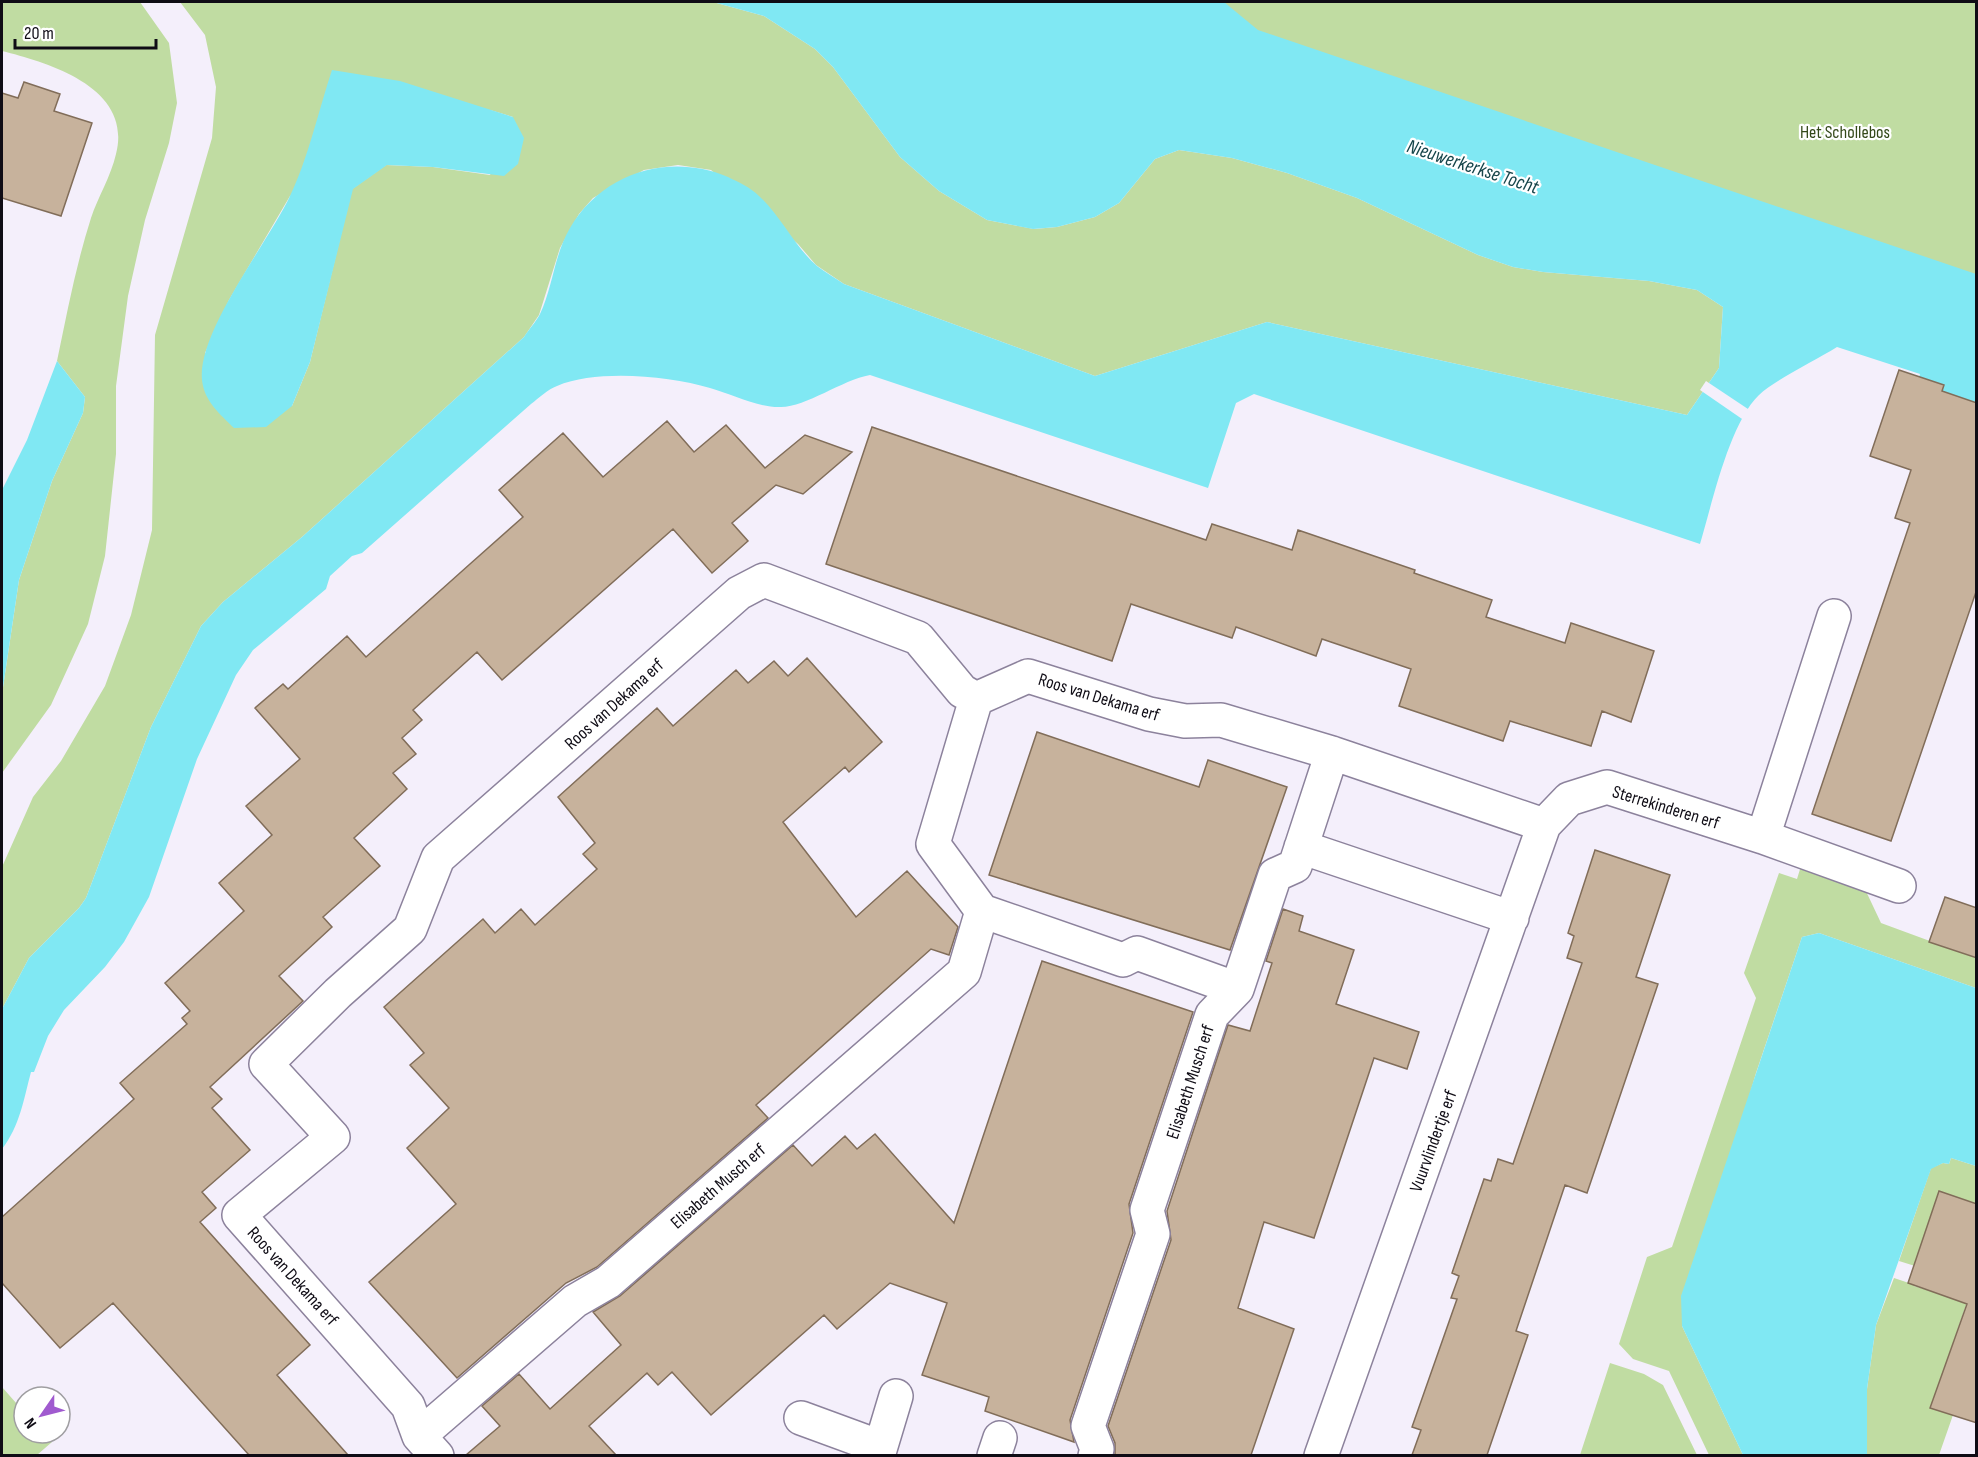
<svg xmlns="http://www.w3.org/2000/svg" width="1978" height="1457" font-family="'Sofia Sans Condensed',sans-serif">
	<rect width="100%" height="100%" fill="#f4effb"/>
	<!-- green -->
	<path fill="#c0dca2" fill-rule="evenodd" d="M 2,2 L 140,2 L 169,43 L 177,103 L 169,143 L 145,220 L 128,296 L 116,386 L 116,454 L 105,556 L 88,624 L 51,705 L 2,773 L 2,694 L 19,580 L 52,481 L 83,413 L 85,397 L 57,361 C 67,313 76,265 91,218 C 98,197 111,176 116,154 C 133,88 50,63 2,51 Z
		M 180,2 L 713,2 L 764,16 L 815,49 L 833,67 L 900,157 L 939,191 L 987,220 L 1034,229 L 1057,227 L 1095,217 L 1119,203 L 1155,159 L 1179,150 L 1232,158 L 1287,173 L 1357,198 L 1478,255 L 1513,267 L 1543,272 L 1649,281 L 1697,290 L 1723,307 L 1719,368 L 1687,415 L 1267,322 L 1095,376 L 844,284 L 816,265 L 798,244 L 711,170 L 678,165 L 644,170 L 593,198 L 579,214 L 560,248 L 539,315 L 524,337 L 302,537 L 223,602 L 201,626 L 151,727 L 86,898 L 79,908 L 29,958 L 2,1009 L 2,867 L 33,797 L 61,761 L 105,686 L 131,615 L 152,530 L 155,335 L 212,138 L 216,87 L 205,35 ZM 490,110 L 513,117 L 490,175 L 433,167 L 386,165 L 352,189 L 310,362 L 292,406 L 205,353 L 229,300 L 290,196 Z
		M 1010,2 L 1976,2 L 1976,314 Z
		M 1801,866 L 1864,887 L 1881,923 L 1976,958 L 1976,988 L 1819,933 L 1802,937 L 1756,1073 L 1682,1326 L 1743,1455 L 1709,1455 L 1669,1371 L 1633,1359 L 1619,1344 L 1647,1257 L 1672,1247 L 1756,998 L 1744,973 L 1779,873 L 1797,879 Z
		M 1951,1158 L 1976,1166 L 1976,1204 L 1919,1273 L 1914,1286 L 1967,1302 L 1943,1372 L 1953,1415 L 1939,1455 L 1867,1456 L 1867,1389 L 1876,1325 L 1894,1278 L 1909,1283 L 1915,1266 L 1899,1261 L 1931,1168 L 1943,1163 L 1949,1164 Z
		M 1610,1363 L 1644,1374 L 1663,1385 L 1697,1455 L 1580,1455 Z
		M 2,1387 L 24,1412 L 24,1433 L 44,1433 L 52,1442 L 37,1455 L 2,1455 Z"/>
	<!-- water -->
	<path fill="#80e8f3" d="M 713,2 L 1224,2 L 1258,30 L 1976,274 L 1976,403 L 1941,395 L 1944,385 L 1919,377 L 1920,374 L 1837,347 C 1816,360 1775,380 1759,395 C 1729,424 1712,504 1700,544 L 1254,394 L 1236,403 L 1208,488 L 870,375 C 842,380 806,407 781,407 C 758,408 732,394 710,388 C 668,376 598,369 557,386 C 548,389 539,398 531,404 L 362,553 L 352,556 L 330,576 L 326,589 L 253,650 L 236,675 L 197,759 L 149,897 L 124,942 L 105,967 L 64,1010 L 48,1036 L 34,1072 L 31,1072 C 24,1098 20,1126 2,1149 L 2,1009 L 29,958 L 79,908 L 86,898 L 151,727 L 201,626 L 223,602 L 302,537 L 524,337 C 529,329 536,322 540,314 C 553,287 554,255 570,228 C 602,173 669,152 728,177 C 738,182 750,187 759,196 C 781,216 794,246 817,266 C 825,272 835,278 844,284 L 1095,376 L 1267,322 L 1687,415 L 1719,368 L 1723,307 L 1697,290 L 1649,281 L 1543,272 L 1513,267 L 1478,255 L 1357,198 L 1287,173 L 1232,158 L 1179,150 L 1155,159 L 1119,203 L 1095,217 L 1057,227 L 1033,229 L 987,220 L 939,191 L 900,157 L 833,67 L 815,49 L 764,16 Z
		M 332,70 L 400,81 L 513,117 L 524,138 L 518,164 L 504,176 L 433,167 L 387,165 L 353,189 L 310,362 L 292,406 L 266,427 L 234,428 C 220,414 204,401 202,380 C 197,332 269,241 290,196 C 308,159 319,109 332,70 Z
		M 57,361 L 85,397 L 83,413 L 52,481 L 19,580 L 2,694 L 2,490 L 27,440 Z
		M 1819,933 L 1976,988 L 1976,1166 L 1951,1158 L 1949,1164 L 1943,1163 L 1931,1169 L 1876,1325 L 1867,1389 L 1867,1455 L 1743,1455 L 1682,1326 L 1681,1296 L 1802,937 Z"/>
	<!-- pier -->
	<path fill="#f4effb" d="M 1706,381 L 1751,411 L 1745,421 L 1700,390 Z"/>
	<!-- building -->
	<path fill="#c7b29c" stroke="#816d59" stroke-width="1.5" d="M 24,82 L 60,94 L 54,111 L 92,123 L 61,216 L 2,198 L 2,93 L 18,98 Z
		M 1899,370 L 1944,385 L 1942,391 L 1977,403 L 1977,589 L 1891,841 L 1812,814 L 1910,523 L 1895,518 L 1911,470 L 1870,456 Z
		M 667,421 L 694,452 L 726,425 L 765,468 L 805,435 L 852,452 L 803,494 L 776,485 L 732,523 L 748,541 L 712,573 L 673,529 L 502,680 L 477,652 L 413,710 L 422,720 L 402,738 L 416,754 L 393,773 L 407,789 L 354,838 L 380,866 L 323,917 L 332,927 L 279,976 L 303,1001 L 210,1087 L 222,1099 L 212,1108 L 250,1150 L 202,1192 L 216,1208 L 200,1222 L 310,1345 L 277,1375 L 348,1455 L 249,1455 L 113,1303 L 60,1348 L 2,1283 L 2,1217 L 134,1099 L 120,1083 L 187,1024 L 182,1018 L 190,1011 L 165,983 L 244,911 L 219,883 L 272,835 L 246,806 L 300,759 L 255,708 L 283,684 L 288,689 L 347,636 L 366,657 L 470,564 L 523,517 L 499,490 L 563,433 L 603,477 Z
		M 872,427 L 1206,540 L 1212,524 L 1292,550 L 1298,530 L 1415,570 L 1414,573 L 1492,600 L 1486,617 L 1565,643 L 1571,623 L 1654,651 L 1631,722 L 1602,711 L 1591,746 L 1510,721 L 1503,741 L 1399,706 L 1411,669 L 1322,639 L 1316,656 L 1236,627 L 1232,638 L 1131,604 L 1112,661 L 826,564 Z
		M 807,658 L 882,742 L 849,772 L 845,767 L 783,822 L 856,917 L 907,871 L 958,927 L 949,955 L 931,949 L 756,1105 L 768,1118 L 597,1267 L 566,1283 L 457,1378 L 369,1282 L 456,1204 L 407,1148 L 449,1108 L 410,1065 L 424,1053 L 384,1007 L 483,919 L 495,933 L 521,909 L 535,925 L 597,869 L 583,854 L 595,843 L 558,797 L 657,708 L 673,726 L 736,670 L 748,683 L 774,661 L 788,676 Z
		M 1037,732 L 1199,787 L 1208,760 L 1287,787 L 1230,950 L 989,875 Z
		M 1595,850 L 1670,875 L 1636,977 L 1658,984 L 1587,1193 L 1565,1185 L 1516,1331 L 1528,1335 L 1487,1455 L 1412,1455 L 1421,1430 L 1412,1427 L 1457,1299 L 1451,1298 L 1459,1276 L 1452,1273 L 1484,1179 L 1491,1181 L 1498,1159 L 1513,1164 L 1582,963 L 1567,958 L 1574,936 L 1568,933 Z
		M 1945,897 L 1977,908 L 1977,958 L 1929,942 Z
		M 1283,909 L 1303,916 L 1299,931 L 1354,950 L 1336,1004 L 1419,1032 L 1407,1069 L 1374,1058 L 1314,1238 L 1264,1222 L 1238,1308 L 1294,1329 L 1251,1455 L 1115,1455 L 1115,1443 L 1108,1426 L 1171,1240 L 1167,1211 L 1228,1025 L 1250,1031 L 1272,963 L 1266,961 Z
		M 1042,961 L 1193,1012 L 1129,1204 L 1133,1233 L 1070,1420 L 1074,1442 L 985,1411 L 989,1397 L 922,1375 L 947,1303 L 890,1283 L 837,1329 L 824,1315 L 711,1415 L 672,1372 L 658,1385 L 647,1373 L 589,1426 L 616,1455 L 466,1455 L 500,1426 L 482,1406 L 519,1374 L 550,1409 L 621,1345 L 593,1312 L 620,1296 L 793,1145 L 812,1166 L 845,1136 L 857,1149 L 875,1134 L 954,1223 Z
		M 1939,1191 L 1977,1204 L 1977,1423 L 1930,1408 L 1967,1304 L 1908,1283 Z"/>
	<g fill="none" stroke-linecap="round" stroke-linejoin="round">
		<defs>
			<path id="minor" d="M 1763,837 L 1834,616
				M 1301,847 L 1512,918
				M 982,911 L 1123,960 L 1137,953 L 1237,989
				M 801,1418 L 880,1447
				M 419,1436 L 575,1301 L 608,1282 L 964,972 L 982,911 L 933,844 L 976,699
				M 437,1456 L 419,1436 L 408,1406 L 239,1215 L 333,1137 L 266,1064 L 338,993 L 410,929 L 438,858 L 739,593 L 764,580 L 918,638 L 962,691 L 976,699 L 1028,676 L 1149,714 L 1185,721 L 1221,720 L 1332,753 L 1544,825
				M 878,1456 L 896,1396
				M 994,1456 L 1000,1438
				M 1095,1456 L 1097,1449 L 1088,1426 L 1153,1234 L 1147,1210 L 1212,1015 L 1237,989 L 1275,875 L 1295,866 L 1332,753
				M 1321,1456 L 1544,825 L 1569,799 L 1607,787 L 1763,837 L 1899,886"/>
		</defs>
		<!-- minor casing -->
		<use href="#minor" stroke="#8c829c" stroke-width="36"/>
		<!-- minor -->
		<use href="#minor" stroke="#fff" stroke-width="33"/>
	</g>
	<g text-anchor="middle" stroke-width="4.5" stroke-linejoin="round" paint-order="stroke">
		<!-- park labels -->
		<g font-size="18" fill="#334818" stroke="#fff">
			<text x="1845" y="138">Het Schollebos</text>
		</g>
		<!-- street labels -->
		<g font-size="18" fill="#0f0c15" stroke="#fff">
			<text transform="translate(1099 697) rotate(17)" y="6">Roos van Dekama erf</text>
			<text transform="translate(614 704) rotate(-42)" y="6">Roos van Dekama erf</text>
			<text transform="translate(1666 807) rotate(17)" y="6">Sterrekinderen erf</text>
			<text transform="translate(1190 1082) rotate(-72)" y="6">Elisabeth Musch erf</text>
			<text transform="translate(1433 1141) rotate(-70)" y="6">Vuurvlindertje erf</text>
			<text transform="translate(718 1186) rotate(-41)" y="6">Elisabeth Musch erf</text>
			<text transform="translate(293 1276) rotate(48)" y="6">Roos van Dekama erf</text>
		</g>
		<!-- water labels -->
		<g font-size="20" font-style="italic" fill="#17464b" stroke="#fff">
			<text transform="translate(1473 166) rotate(18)" y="7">Nieuwerkerkse Tocht</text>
		</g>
	</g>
	<!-- border -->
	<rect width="1978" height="1457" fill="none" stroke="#0f0c15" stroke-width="6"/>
	<!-- north arrow -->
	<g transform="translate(42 1415) rotate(235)"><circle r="28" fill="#ffffff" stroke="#9f9ea1" stroke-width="1.5"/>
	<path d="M0-4.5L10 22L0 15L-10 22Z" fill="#a05acf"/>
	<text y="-9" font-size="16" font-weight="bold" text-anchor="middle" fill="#0f0c15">N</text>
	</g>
	<!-- scale -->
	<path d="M15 39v9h141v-9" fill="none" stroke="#0f0c15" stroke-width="3"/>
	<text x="24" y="39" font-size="18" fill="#0f0c15" stroke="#ffffff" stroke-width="4.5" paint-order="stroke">20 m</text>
</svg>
